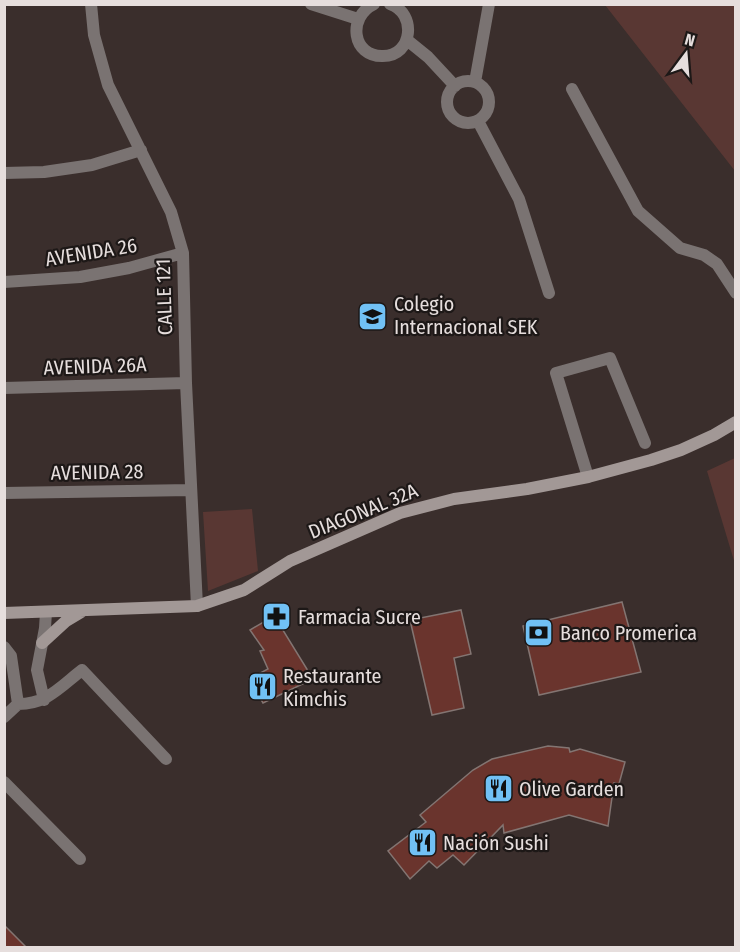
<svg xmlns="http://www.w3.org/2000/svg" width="740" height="952" font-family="'Fira Sans Condensed',sans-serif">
	<rect width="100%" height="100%" fill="#3a2e2c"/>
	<!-- green -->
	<path fill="#593733" d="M 605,5 L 735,5 L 735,171 Z
		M 735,458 L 735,564 L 707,471 Z
		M 252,509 L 258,571 L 208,591 L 203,512 Z"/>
	<!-- building -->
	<path fill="#6a342d" stroke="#837572" stroke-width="1.5" d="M 622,602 L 641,672 L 539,695 L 523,626 Z
		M 461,610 L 471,654 L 454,658 L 464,708 L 432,715 L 410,620 Z
		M 267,620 L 270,627 L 278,622 L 313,679 L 263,703 L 249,679 L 268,669 L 260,651 L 264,650 L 250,630 Z
		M 548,746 L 569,748 L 570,752 L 580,749 L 625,762 L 619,784 L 614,783 L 608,826 L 569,815 L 504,833 L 503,825 L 464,865 L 453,855 L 437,868 L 429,861 L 410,879 L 388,851 L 426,822 L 420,815 L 473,770 L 492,759 Z
		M 4,925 L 27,948 L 4,948 Z"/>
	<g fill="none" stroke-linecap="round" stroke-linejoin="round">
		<!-- street -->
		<path stroke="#7a7372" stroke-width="12" d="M 91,4 L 94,35 L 108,85 L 171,212 L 183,253 L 186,383 L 197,606
			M 311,4 L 358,19
			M 374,4 C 347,17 352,57 383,56 C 413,56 417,13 390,4
			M 407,40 L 428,57 L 455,86
			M447 102a21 21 0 1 1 42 0a21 21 0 1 1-42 0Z
			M 475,82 L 489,4
			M 572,89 L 638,211 L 680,248 L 704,255 L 717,264 L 736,293
			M 478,121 L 519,199 L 549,293
			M 4,173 L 44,172 L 92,165 L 141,150
			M 4,282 L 80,277 L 129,268 L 183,253
			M 4,388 L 186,383
			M 588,477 L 556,373 L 610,358 L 645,443
			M 4,493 L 191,490
			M 4,647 L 11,656 L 18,704
			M 44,700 L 37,670 L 45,628 L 46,612
			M 4,717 L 18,704 C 47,704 60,687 82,670 L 166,759
			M 4,782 L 80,859"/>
		<!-- secondary -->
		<path stroke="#a29896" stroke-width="12" d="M 4,613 L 197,606 L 244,590 L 290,561 L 400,513 L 454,499 L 527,489 L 588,477 L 651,460 L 681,450 L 714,435 L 736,422
			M 42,643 L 66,621 L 81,612"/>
	</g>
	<!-- icons -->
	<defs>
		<symbol id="school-square" viewBox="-11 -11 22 22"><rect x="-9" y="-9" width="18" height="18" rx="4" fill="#71c1f5" stroke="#1d1817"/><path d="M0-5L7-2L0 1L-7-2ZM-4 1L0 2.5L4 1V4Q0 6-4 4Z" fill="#111"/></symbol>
		<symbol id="pharmacy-square" viewBox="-11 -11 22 22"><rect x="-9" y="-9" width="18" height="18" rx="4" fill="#71c1f5" stroke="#1d1817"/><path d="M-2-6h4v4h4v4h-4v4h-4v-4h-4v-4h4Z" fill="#111"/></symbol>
		<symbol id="bank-square" viewBox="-11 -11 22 22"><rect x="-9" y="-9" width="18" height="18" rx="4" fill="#71c1f5" stroke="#1d1817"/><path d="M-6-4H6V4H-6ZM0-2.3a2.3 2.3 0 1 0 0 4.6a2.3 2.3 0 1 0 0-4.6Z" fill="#111"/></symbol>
		<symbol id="restaurant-square" viewBox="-11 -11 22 22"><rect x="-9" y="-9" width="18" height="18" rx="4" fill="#71c1f5" stroke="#1d1817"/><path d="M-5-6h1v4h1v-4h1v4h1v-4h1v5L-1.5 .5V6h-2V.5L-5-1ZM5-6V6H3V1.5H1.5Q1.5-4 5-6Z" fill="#111"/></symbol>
	</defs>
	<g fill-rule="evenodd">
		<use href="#school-square" x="356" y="300" width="33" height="33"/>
		<use href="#pharmacy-square" x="260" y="600" width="33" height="33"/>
		<use href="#bank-square" x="522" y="616" width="33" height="33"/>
		<use href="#restaurant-square" x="246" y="670" width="33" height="33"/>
		<use href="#restaurant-square" x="482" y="772" width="33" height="33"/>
		<use href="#restaurant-square" x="406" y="826" width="33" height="33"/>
	</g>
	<g text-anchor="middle" stroke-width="4.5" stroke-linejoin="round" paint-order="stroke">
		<!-- street labels -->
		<g font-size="20" fill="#e6dedd" stroke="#1d1817">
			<text transform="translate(91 252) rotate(-9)" y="7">AVENIDA 26</text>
			<text transform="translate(164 297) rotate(-92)" y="7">CALLE 121</text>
			<text transform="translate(95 366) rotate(-2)" y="7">AVENIDA 26A</text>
			<text transform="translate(97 472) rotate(-1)" y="7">AVENIDA 28</text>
			<text transform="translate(363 511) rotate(-22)" y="7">DIAGONAL 32A</text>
		</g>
		<!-- poi labels -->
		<g font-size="20" fill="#e6dedd" stroke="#1d1817" text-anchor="start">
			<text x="394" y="311">Colegio<tspan x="394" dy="23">Internacional SEK</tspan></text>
			<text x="298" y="624">Farmacia Sucre</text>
			<text x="560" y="640">Banco Promerica</text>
			<text x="283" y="683">Restaurante<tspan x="283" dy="23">Kimchis</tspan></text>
			<text x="519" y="796">Olive Garden</text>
			<text x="443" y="850">Nación Sushi</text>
		</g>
	</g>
	<!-- border -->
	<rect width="740" height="952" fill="none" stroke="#e6dedd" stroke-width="12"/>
	<!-- north arrow -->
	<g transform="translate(686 54) rotate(16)" stroke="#1d1817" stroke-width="4.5" paint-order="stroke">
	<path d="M0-4.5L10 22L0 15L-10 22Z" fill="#e6dedd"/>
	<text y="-9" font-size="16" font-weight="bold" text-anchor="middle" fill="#e6dedd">N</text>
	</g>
</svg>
